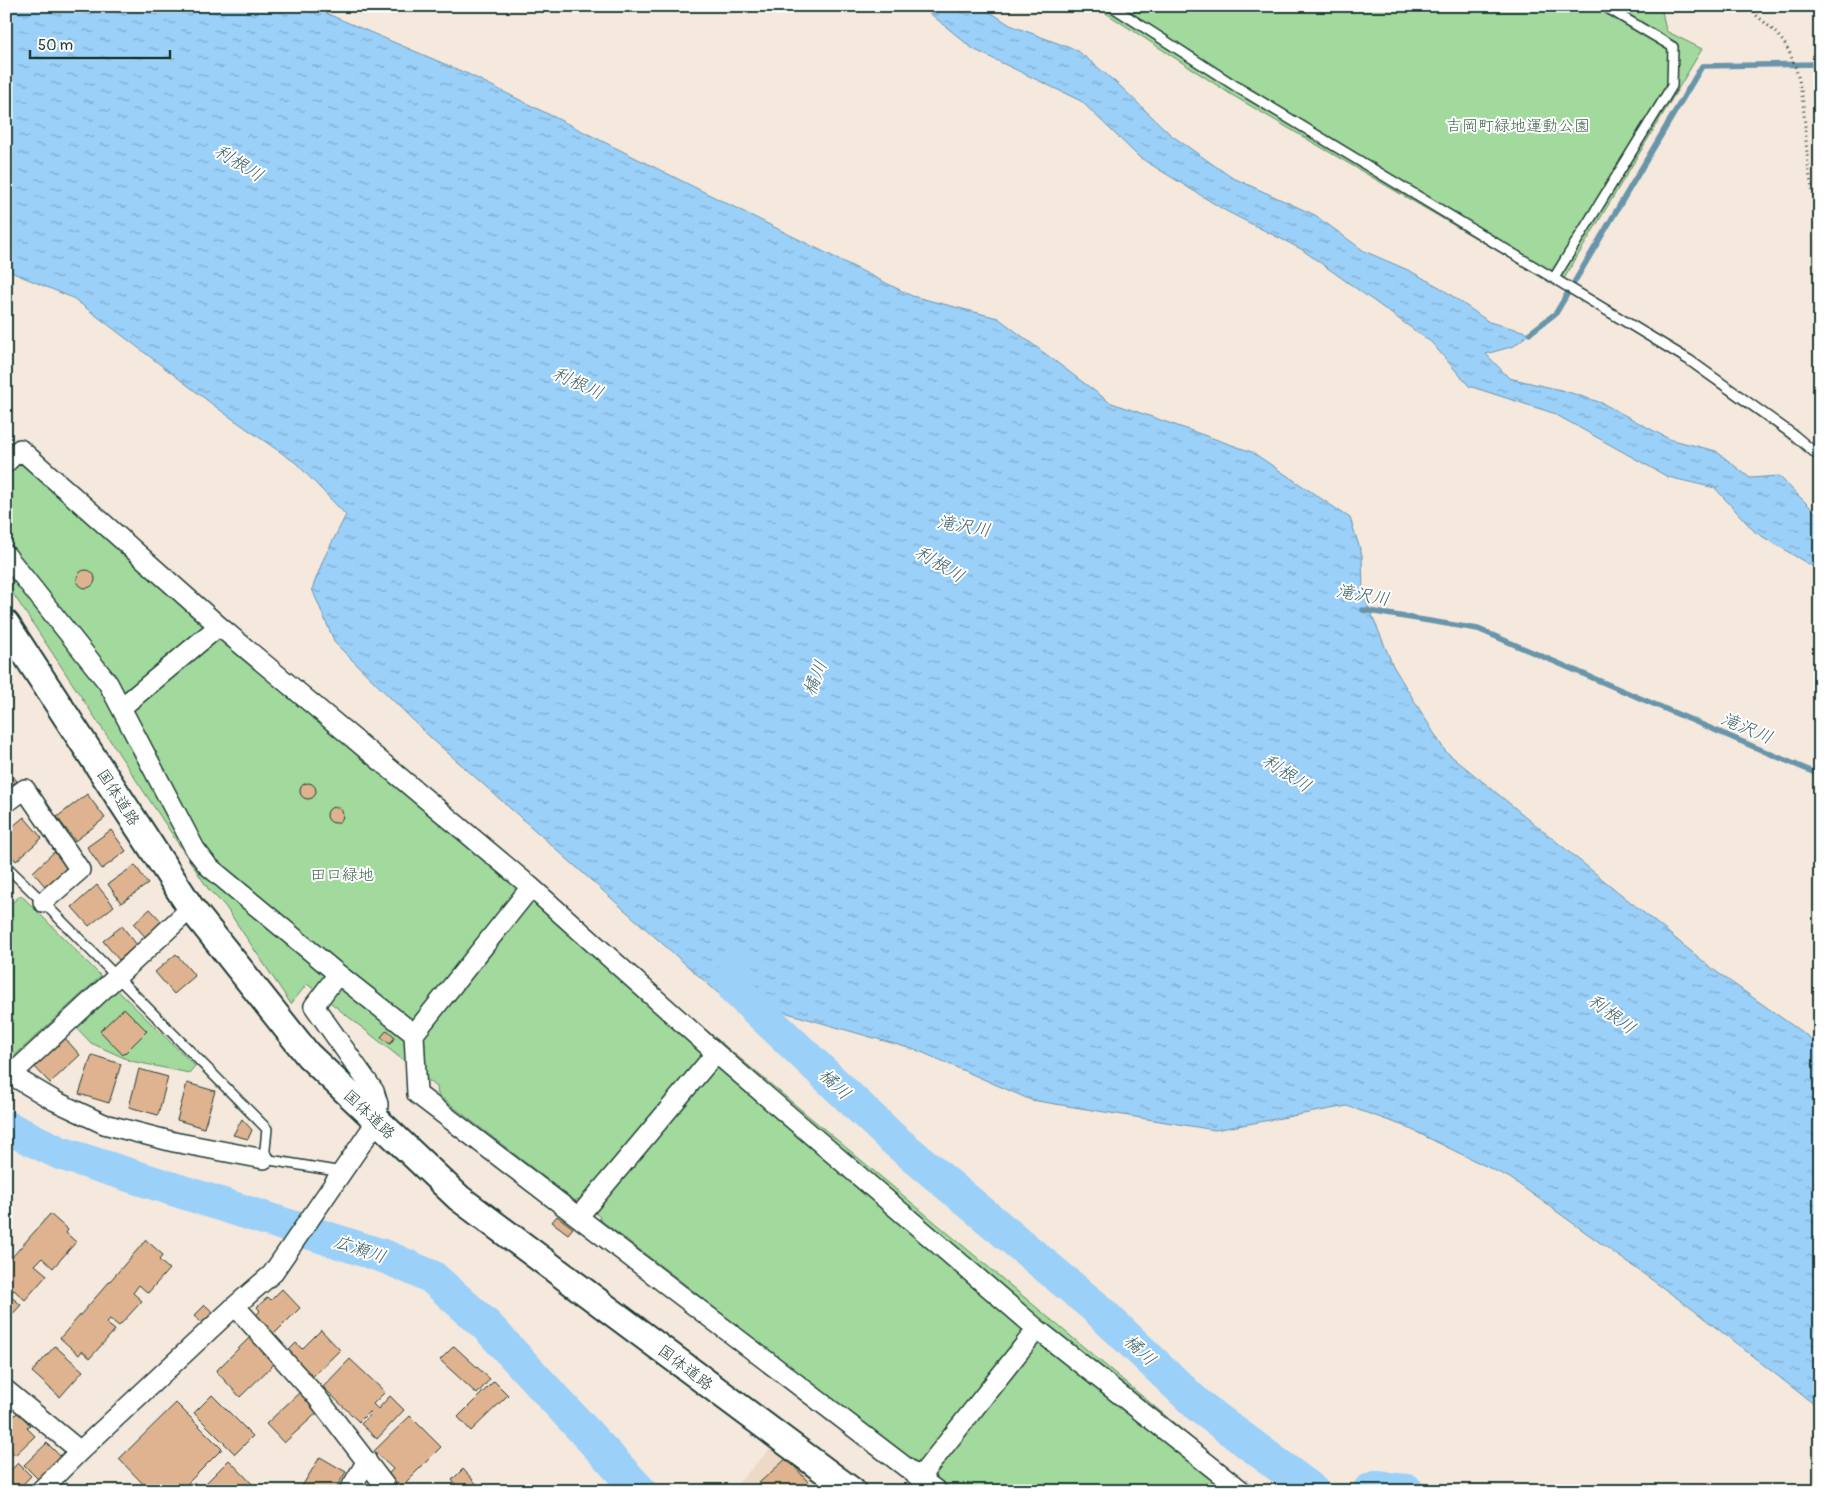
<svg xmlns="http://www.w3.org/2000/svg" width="1826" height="1497" font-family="Pangolin,'Klee One',sans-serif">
	<defs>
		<pattern id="water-ripples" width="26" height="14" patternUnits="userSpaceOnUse" patternTransform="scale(1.25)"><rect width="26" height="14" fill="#9bd0f9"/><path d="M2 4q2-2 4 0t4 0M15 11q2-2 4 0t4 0" fill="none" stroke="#7eaaca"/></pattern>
	</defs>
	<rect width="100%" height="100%" fill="#f5e8dd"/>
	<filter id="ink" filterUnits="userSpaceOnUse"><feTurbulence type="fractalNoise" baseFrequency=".02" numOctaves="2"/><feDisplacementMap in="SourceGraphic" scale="10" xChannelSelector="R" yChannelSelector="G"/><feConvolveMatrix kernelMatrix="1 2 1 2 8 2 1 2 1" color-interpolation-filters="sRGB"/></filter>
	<g filter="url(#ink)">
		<!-- built -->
		<path fill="#eed8c6" d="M 780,1438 L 852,1491 L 731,1491 Z"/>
		<!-- park -->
		<path fill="#a2d99d" stroke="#608b68" d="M 1095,6 L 1653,6 L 1662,11 L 1666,31 L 1702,49 L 1559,287 L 1232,95 Z
			M 6,442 L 1255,1491 L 945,1491 L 673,1275 L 599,1219 L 600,1217 L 578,1199 L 575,1201 L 438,1095 L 437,1087 L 307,984 L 291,1004 L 225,906 L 209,890 L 6,583 Z
			M 21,895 L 101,976 L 11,1059 L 6,1056 L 6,908 Z
			M 115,988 L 195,1066 L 189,1073 L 131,1061 L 91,1043 L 75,1026 Z"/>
		<!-- water -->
		<path fill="url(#water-ripples)" stroke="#6995aa" d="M 6,6 L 309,6 L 468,74 L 912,296 L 998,318 L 1109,402 L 1252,452 L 1350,518 L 1362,555 L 1363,593 L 1393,666 L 1445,751 L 1714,970 L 1820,1045 L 1820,1409 L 1691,1308 L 1510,1178 L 1404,1126 L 1347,1106 L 1215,1130 L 1031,1100 L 919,1051 L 718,993 L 430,737 L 335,643 L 312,589 L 324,558 L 346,515 L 296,463 L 220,410 L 73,298 L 6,270 Z
			M 921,6 L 981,6 L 1010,25 L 1078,51 L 1120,86 L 1171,135 L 1231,177 L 1315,215 L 1364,251 L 1410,271 L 1441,288 L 1489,322 L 1530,333 L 1514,346 L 1486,354 L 1509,378 L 1565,391 L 1602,403 L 1669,439 L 1716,451 L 1750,478 L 1779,476 L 1820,517 L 1820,571 L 1755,532 L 1715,488 L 1668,477 L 1553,413 L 1469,386 L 1431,342 L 1301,249 L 1226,211 L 1139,157 L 1081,101 L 973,49 Z"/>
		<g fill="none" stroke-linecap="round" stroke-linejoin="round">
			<!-- stream -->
			<path stroke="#6995aa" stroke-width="5.5" d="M 1530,333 L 1556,313 L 1702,66 L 1820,64
				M 1363,610 L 1478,629 L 1820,775"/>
			<!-- river -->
			<path stroke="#9bd0f9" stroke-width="34" d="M 736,962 L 735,989 L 892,1138 L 1095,1307 L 1199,1406 L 1313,1491
				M 6,1127 L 60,1153 L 386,1257 L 432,1277 L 487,1326 L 640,1491
				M 1369,1491 L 1376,1488 L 1407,1491"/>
		</g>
		<!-- building -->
		<path fill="#dfb38f" stroke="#1f3d34" d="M77 579a9 9 0 1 1 18 0a9 9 0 1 1-18 0Z
			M 6,768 L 17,781 L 6,789 Z
			M300 791a8 8 0 1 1 16 0a8 8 0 1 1-16 0Z
			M 87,794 L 105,818 L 75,841 L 57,817 Z
			M327 815a8 8 0 1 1 16 0a8 8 0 1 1-16 0Z
			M 24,817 L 42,838 L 16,861 L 6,849 L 6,832 Z
			M 111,830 L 126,851 L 102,869 L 87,847 Z
			M 54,852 L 72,872 L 49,891 L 33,872 Z
			M 135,865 L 148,884 L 121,903 L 108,884 Z
			M 97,885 L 114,906 L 89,926 L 72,907 Z
			M 150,909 L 164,924 L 147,939 L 134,924 Z
			M 122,926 L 137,945 L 119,960 L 103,941 Z
			M 176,954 L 195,976 L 174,994 L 155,972 Z
			M 124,1008 L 147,1031 L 123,1055 L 100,1031 Z
			M 387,1030 L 395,1037 L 390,1044 L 381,1037 Z
			M 62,1035 L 80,1055 L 50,1083 L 32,1064 Z
			M 92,1055 L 121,1064 L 109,1103 L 79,1094 Z
			M 139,1069 L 168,1077 L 158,1115 L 129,1107 Z
			M 187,1083 L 215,1091 L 204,1128 L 177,1120 Z
			M 242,1119 L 252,1130 L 248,1139 L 233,1135 Z
			M 50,1214 L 68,1230 L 66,1233 L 76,1242 L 53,1268 L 42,1258 L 35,1265 L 47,1275 L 25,1300 L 14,1290 L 9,1295 L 21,1305 L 6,1321 L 6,1264 Z
			M 557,1216 L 573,1228 L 568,1234 L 552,1222 Z
			M 146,1240 L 163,1255 L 159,1260 L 169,1269 L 148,1293 L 139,1285 L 133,1293 L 142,1301 L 119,1326 L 110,1319 L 106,1323 L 115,1330 L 90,1358 L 82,1351 L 79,1355 L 60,1338 Z
			M 282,1289 L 300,1308 L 271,1337 L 252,1319 L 260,1311 L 257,1307 L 268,1297 L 271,1300 Z
			M 205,1305 L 215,1314 L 204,1325 L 194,1316 Z
			M 321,1330 L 340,1350 L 308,1381 L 284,1355 L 296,1343 L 302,1349 Z
			M 250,1337 L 275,1363 L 240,1397 L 216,1371 Z
			M 55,1346 L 83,1371 L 60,1397 L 32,1372 Z
			M 454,1346 L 490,1379 L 477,1394 L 440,1360 Z
			M 350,1359 L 385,1392 L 373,1404 L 378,1409 L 390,1396 L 404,1410 L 377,1439 L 361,1424 L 371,1413 L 369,1412 L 359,1422 L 323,1387 Z
			M 494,1381 L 508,1395 L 471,1431 L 458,1417 Z
			M 301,1391 L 319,1411 L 284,1443 L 266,1424 Z
			M 212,1395 L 253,1436 L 235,1454 L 194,1413 Z
			M 176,1403 L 222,1449 L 180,1491 L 150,1491 L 119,1459 Z
			M 10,1411 L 14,1416 L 18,1412 L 30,1425 L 27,1428 L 35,1436 L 15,1455 L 6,1446 L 6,1414 Z
			M 410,1416 L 441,1447 L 397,1491 L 382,1481 L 393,1469 L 374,1451 Z
			M 47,1443 L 64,1460 L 41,1482 L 24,1465 Z
			M 320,1457 L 346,1472 L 334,1491 L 299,1491 Z
			M 787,1458 L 816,1491 L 750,1491 Z
			M 229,1460 L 259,1491 L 198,1491 Z
			M 18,1463 L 31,1476 L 23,1484 L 29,1491 L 6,1491 L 6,1475 Z
			M 463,1469 L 483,1491 L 449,1491 L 456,1485 L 452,1480 Z"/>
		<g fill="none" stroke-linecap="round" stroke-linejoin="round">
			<defs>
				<path id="lane" d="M 1111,6 L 1237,87 L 1689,360 L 1795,436 L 1820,457
					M 1554,278 L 1672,86 L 1673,47 L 1604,6
					M 6,866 L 43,902 L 267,1129 L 264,1159 L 342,1172"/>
				<path id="street" d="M 6,463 L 20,449 L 219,626 L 531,887 L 716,1053 L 1037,1329 L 1242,1491
					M 6,555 L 108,683 L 195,849 L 208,866 L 338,974
					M 122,707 L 219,626
					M 6,803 L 25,789 L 80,870 L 43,902
					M 414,1034 L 531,887
					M 6,1072 L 55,1101 L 104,1124 L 174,1142 L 264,1159
					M 11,1075 L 191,908
					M 579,1216 L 716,1053
					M 235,1306 L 317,1397 L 389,1491
					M 6,1390 L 80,1451
					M 920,1477 L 1037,1329
					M 40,1491 L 80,1451 L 235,1306 L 272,1274 L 377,1121 L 378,1104 L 374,1091 L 314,1006 L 338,974 L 414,1034 L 417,1094 L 937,1491
					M 349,1491 L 367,1461"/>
				<path id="secondary" d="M 6,624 L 191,908 L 308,1055 L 459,1198 L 852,1491"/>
			</defs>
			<!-- lane casing -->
			<use href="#lane" stroke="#1f3d34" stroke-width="12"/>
			<!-- street casing -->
			<use href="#street" stroke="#1f3d34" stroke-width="22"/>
			<!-- secondary casing -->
			<use href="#secondary" stroke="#1f3d34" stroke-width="30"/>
			<!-- path -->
			<path stroke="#1f3d34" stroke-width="3" stroke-dasharray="1 4" stroke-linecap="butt" d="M 1745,6 C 1759,18 1776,30 1786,46 C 1815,98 1797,160 1820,213"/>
			<!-- lane -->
			<use href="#lane" stroke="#fff" stroke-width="9"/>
			<!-- street -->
			<use href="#street" stroke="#fff" stroke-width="19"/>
			<!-- secondary -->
			<use href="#secondary" stroke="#fff" stroke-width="26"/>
		</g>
	</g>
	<g text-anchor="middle" stroke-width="4" stroke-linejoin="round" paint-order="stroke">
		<!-- park labels -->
		<g font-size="16" fill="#40644e" stroke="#fff">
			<text x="1518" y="131">吉岡町緑地運動公園</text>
			<text x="342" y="880">田口緑地</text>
		</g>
		<!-- street labels -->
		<g font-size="16" fill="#1f3d34" stroke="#fff">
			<text transform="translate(119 797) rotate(57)" y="6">国体道路</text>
			<text transform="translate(370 1114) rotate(43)" y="6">国体道路</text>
			<text transform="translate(686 1367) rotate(37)" y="6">国体道路</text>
		</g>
		<!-- water labels -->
		<g font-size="18" font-style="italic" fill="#3e6265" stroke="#fff">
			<text transform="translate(239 163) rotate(32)" y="6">利根川</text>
			<text transform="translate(578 383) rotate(24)" y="6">利根川</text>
			<text transform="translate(964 526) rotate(10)" y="6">滝沢川</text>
			<text transform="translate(940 564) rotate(31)" y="6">利根川</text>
			<text transform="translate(1363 595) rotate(10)" y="6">滝沢川</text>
			<text transform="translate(815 678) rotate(-68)" y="6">橘川</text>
			<text transform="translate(1747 728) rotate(23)" y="6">滝沢川</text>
			<text transform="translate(1287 773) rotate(33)" y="6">利根川</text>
			<text transform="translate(1612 1014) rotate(37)" y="6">利根川</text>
			<text transform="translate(835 1084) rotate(43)" y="6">橘川</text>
			<text transform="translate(360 1249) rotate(19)" y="6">広瀬川</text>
			<text transform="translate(1140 1350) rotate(43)" y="6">橘川</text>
		</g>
	</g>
	<!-- margin -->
	<rect width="1826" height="1497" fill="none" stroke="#fff" stroke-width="25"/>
	<rect x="12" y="12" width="1801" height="1472" fill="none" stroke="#1f3d34" stroke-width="2" filter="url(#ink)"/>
	<!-- scale -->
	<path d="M30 50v8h140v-8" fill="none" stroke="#1f3d34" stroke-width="2.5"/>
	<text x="38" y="50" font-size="15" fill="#1f3d34" stroke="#ffffff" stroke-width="4" paint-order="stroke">50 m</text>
</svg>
